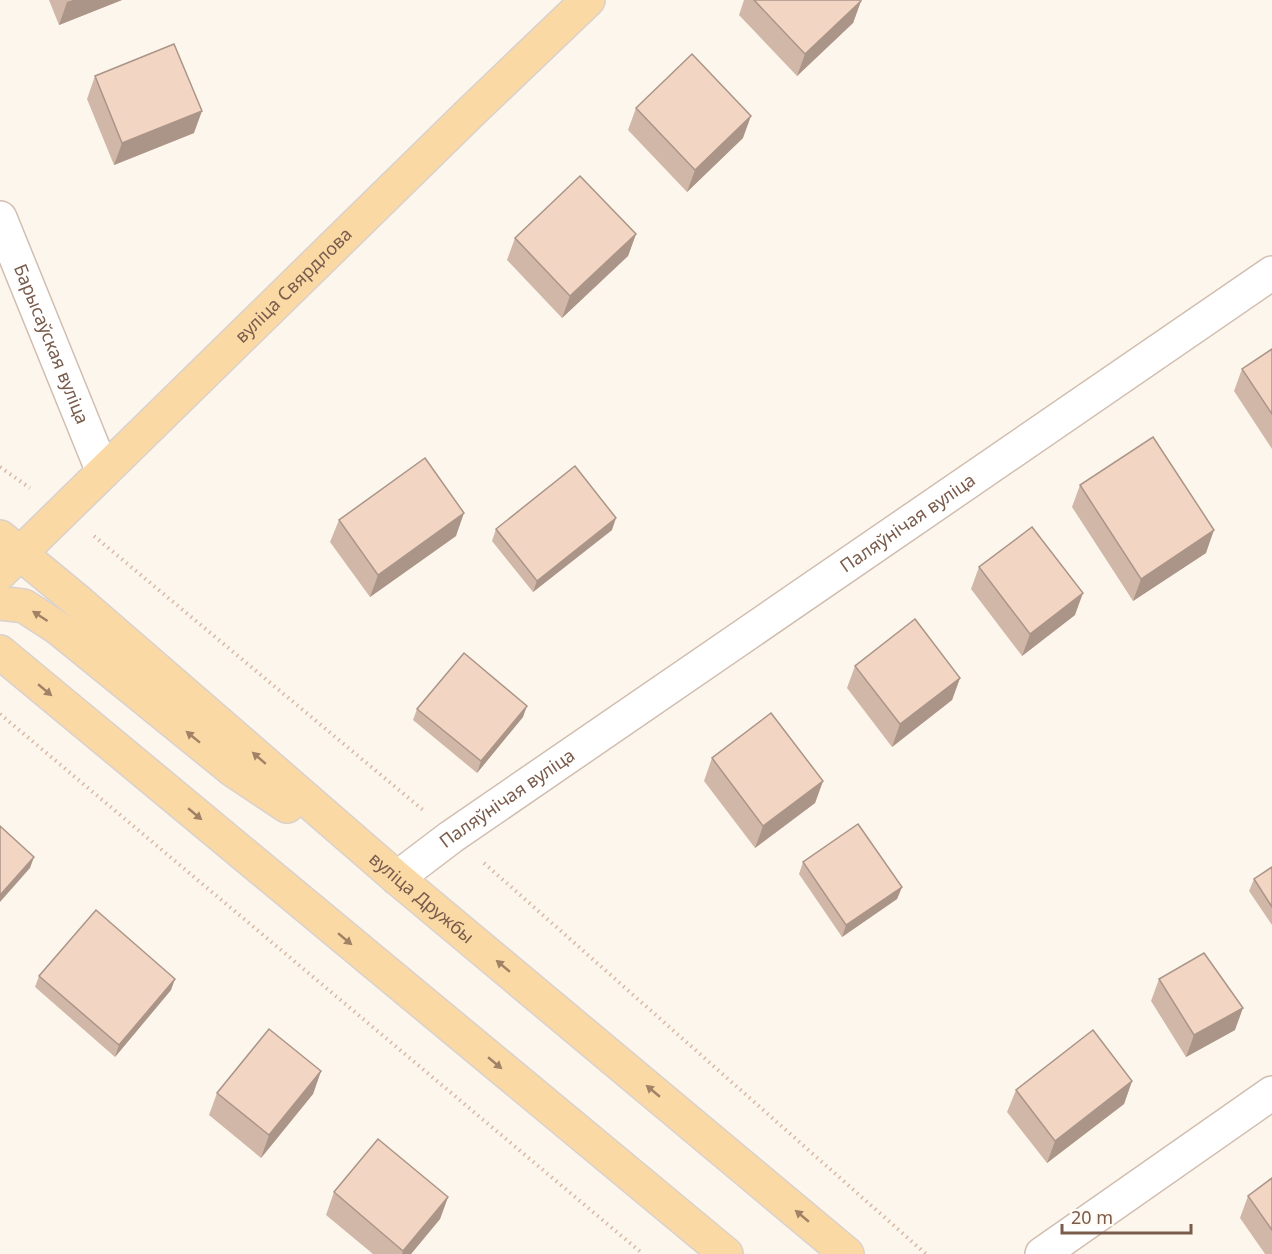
<svg xmlns="http://www.w3.org/2000/svg" width="1272" height="1254" font-family="'Noto Sans',sans-serif">
	<rect width="100%" height="100%" fill="#fdf6ec"/>
	<g fill="none" stroke-linecap="round" stroke-linejoin="round">
		<defs>
			<g id="minor">
				<path id="s1" d="M 0,218 L 103,472"/>
				<path id="s2" d="M 397,878 L 451,837 L 1272,273"/>
				<path d="M 1042,1254 L 1272,1093"/>
			</g>
			<g id="major">
				<path id="s3" d="M 0,537 L 80,603 L 397,878 L 847,1254"/>
				<path id="s4" d="M 0,573 L 473,110 L 588,0"/>
				<path d="M 0,603 L 24,606 L 58,628 L 233,770 L 287,806"/>
				<path d="M 0,652 L 726,1254"/>
			</g>
		</defs>
		<!-- minor casing -->
		<use href="#minor" stroke="#d1beb0" stroke-width="36"/>
		<!-- major casing -->
		<use href="#major" stroke="#dad1cd" stroke-width="36"/>
		<!-- path -->
		<path stroke="#d9b8a5" stroke-width="4" stroke-dasharray="1.5 4.5" stroke-linecap="butt" d="M 0,467 L 30,488
			M 94,536 L 423,810
			M 0,714 L 643,1254
			M 484,863 L 926,1254"/>
		<!-- minor -->
		<use href="#minor" stroke="#fff" stroke-width="33"/>
		<!-- major -->
		<use href="#major" stroke="#fbd9a5" stroke-width="33"/>
	</g>
	<!-- wall -->
	<path fill="#d1b7a8" d="M 49,0 L 122,0 L 59,25 Z
		M 744,0 L 861,0 L 861,1 L 853,23 L 797,76 L 739,15 Z
		M 95,76 L 194,133 L 114,165 L 87,99 Z
		M 636,108 L 743,138 L 687,192 L 628,130 Z
		M 636,234 L 628,256 L 562,318 L 507,260 L 515,238 Z
		M 1272,349 L 1272,449 L 1234,391 L 1242,369 Z
		M 1080,485 L 1206,553 L 1133,601 L 1072,507 Z
		M 339,520 L 456,536 L 370,597 L 330,542 Z
		M 496,529 L 612,530 L 533,592 L 492,541 Z
		M 979,567 L 1075,615 L 1022,656 L 971,589 Z
		M 855,666 L 960,678 L 952,700 L 892,747 L 847,688 Z
		M 417,709 L 523,717 L 477,773 L 413,720 Z
		M 712,758 L 823,781 L 815,803 L 755,848 L 704,781 Z
		M 803,862 L 902,887 L 897,899 L 842,937 L 799,874 Z
		M 1272,867 L 1272,925 L 1249,891 L 1254,879 Z
		M 39,976 L 171,990 L 115,1057 L 35,987 Z
		M 1159,979 L 1235,1030 L 1186,1057 L 1151,1001 Z
		M 321,1071 L 313,1094 L 261,1158 L 209,1115 L 217,1093 Z
		M 1132,1081 L 1124,1104 L 1047,1163 L 1007,1112 L 1016,1090 Z
		M 1272,1178 L 1272,1254 L 1265,1254 L 1240,1218 L 1248,1196 Z
		M 334,1192 L 448,1197 L 440,1219 L 411,1254 L 373,1254 L 326,1215 Z"/>
	<!-- shaded-wall -->
	<path fill="#aa9588" d="M 73,0 L 122,0 L 59,25 L 67,2 Z
		M 861,1 L 853,23 L 797,76 L 805,54 Z
		M 202,111 L 194,133 L 114,165 L 122,143 Z
		M 751,116 L 743,138 L 687,192 L 695,170 Z
		M 636,234 L 628,256 L 562,318 L 570,296 Z
		M 464,513 L 456,536 L 370,597 L 378,575 Z
		M 616,518 L 612,530 L 533,592 L 537,581 Z
		M 1214,530 L 1206,553 L 1133,601 L 1141,579 Z
		M 1083,593 L 1075,615 L 1022,656 L 1030,634 Z
		M 960,678 L 952,700 L 892,747 L 900,724 Z
		M 527,706 L 523,717 L 477,773 L 481,761 Z
		M 823,781 L 815,803 L 755,848 L 763,826 Z
		M 34,857 L 30,868 L 0,902 L 0,895 Z
		M 902,887 L 897,899 L 842,937 L 846,925 Z
		M 175,979 L 171,990 L 115,1057 L 119,1045 Z
		M 1243,1008 L 1235,1030 L 1186,1057 L 1194,1035 Z
		M 321,1071 L 313,1094 L 261,1158 L 269,1135 Z
		M 1132,1081 L 1124,1104 L 1047,1163 L 1055,1141 Z
		M 448,1197 L 440,1219 L 411,1254 L 402,1254 L 403,1251 Z"/>
	<!-- building -->
	<path fill="#f3d5c3" stroke="#aa9588" stroke-width="1.5" d="M 754,0 L 861,0 L 861,1 L 805,54 Z
		M 174,44 L 202,111 L 122,143 L 95,76 Z
		M 692,54 L 751,116 L 695,170 L 636,108 Z
		M 580,176 L 636,234 L 570,296 L 515,238 Z
		M 1272,349 L 1272,414 L 1242,369 Z
		M 1153,437 L 1214,530 L 1141,579 L 1080,485 Z
		M 425,458 L 464,513 L 378,575 L 339,520 Z
		M 575,466 L 616,518 L 537,581 L 496,529 Z
		M 1032,527 L 1083,593 L 1030,634 L 979,567 Z
		M 915,619 L 960,678 L 900,724 L 855,666 Z
		M 464,653 L 527,706 L 481,761 L 417,709 Z
		M 771,713 L 823,781 L 763,826 L 712,758 Z
		M 858,824 L 902,887 L 846,925 L 803,862 Z
		M 0,826 L 34,857 L 0,895 Z
		M 1272,867 L 1272,907 L 1254,879 Z
		M 96,910 L 175,979 L 119,1045 L 39,976 Z
		M 1204,953 L 1243,1008 L 1194,1035 L 1159,979 Z
		M 269,1029 L 321,1071 L 269,1135 L 217,1093 Z
		M 1093,1030 L 1132,1081 L 1055,1141 L 1016,1090 Z
		M 378,1139 L 448,1197 L 403,1251 L 334,1192 Z
		M 1272,1178 L 1272,1230 L 1248,1196 Z"/>
	<!-- one-way arrows -->
	<defs><path id="oneway-solid" d="M-6-.8H1V-3.2L6.5 0L1 3.2V.8H-6Z" transform="scale(1.5)"/></defs>
	<g fill="#a18267">
		<use href="#oneway-solid" transform="translate(40 616) rotate(-147)"/>
		<use href="#oneway-solid" transform="translate(45 690) rotate(40)"/>
		<use href="#oneway-solid" transform="translate(193 737) rotate(-141)"/>
		<use href="#oneway-solid" transform="translate(259 758) rotate(-139)"/>
		<use href="#oneway-solid" transform="translate(195 814) rotate(40)"/>
		<use href="#oneway-solid" transform="translate(345 939) rotate(40)"/>
		<use href="#oneway-solid" transform="translate(503 966) rotate(-140)"/>
		<use href="#oneway-solid" transform="translate(495 1063) rotate(40)"/>
		<use href="#oneway-solid" transform="translate(653 1091) rotate(-140)"/>
		<use href="#oneway-solid" transform="translate(802 1216) rotate(-140)"/>
	</g>
	<g text-anchor="middle" stroke-width="5" stroke-linejoin="round" paint-order="stroke">
		<!-- street labels -->
		<g font-size="18" fill="#7a5c4d" stroke="#fffaf3">
			<text dy="6" stroke="none"><textPath href="#s4" startOffset="411">вуліца Свярдлова</textPath></text>
			<text dy="6" stroke="none"><textPath href="#s1" startOffset="136">Барысаўская вуліца</textPath></text>
			<text dy="6" stroke="none"><textPath href="#s2" startOffset="622">Паляўнічая вуліца</textPath></text>
			<text dy="6" stroke="none"><textPath href="#s2" startOffset="136">Паляўнічая вуліца</textPath></text>
			<text dy="6" stroke="none"><textPath href="#s3" startOffset="555">вуліца Дружбы</textPath></text>
		</g>
	</g>
	<!-- scale -->
	<path d="M1062 1224v9h129v-9" fill="none" stroke="#7a5c4d" stroke-width="3"/>
	<text x="1071" y="1224" font-size="18" fill="#7a5c4d" stroke="#fffaf3" stroke-width="4.5" paint-order="stroke">20 m</text>
</svg>
